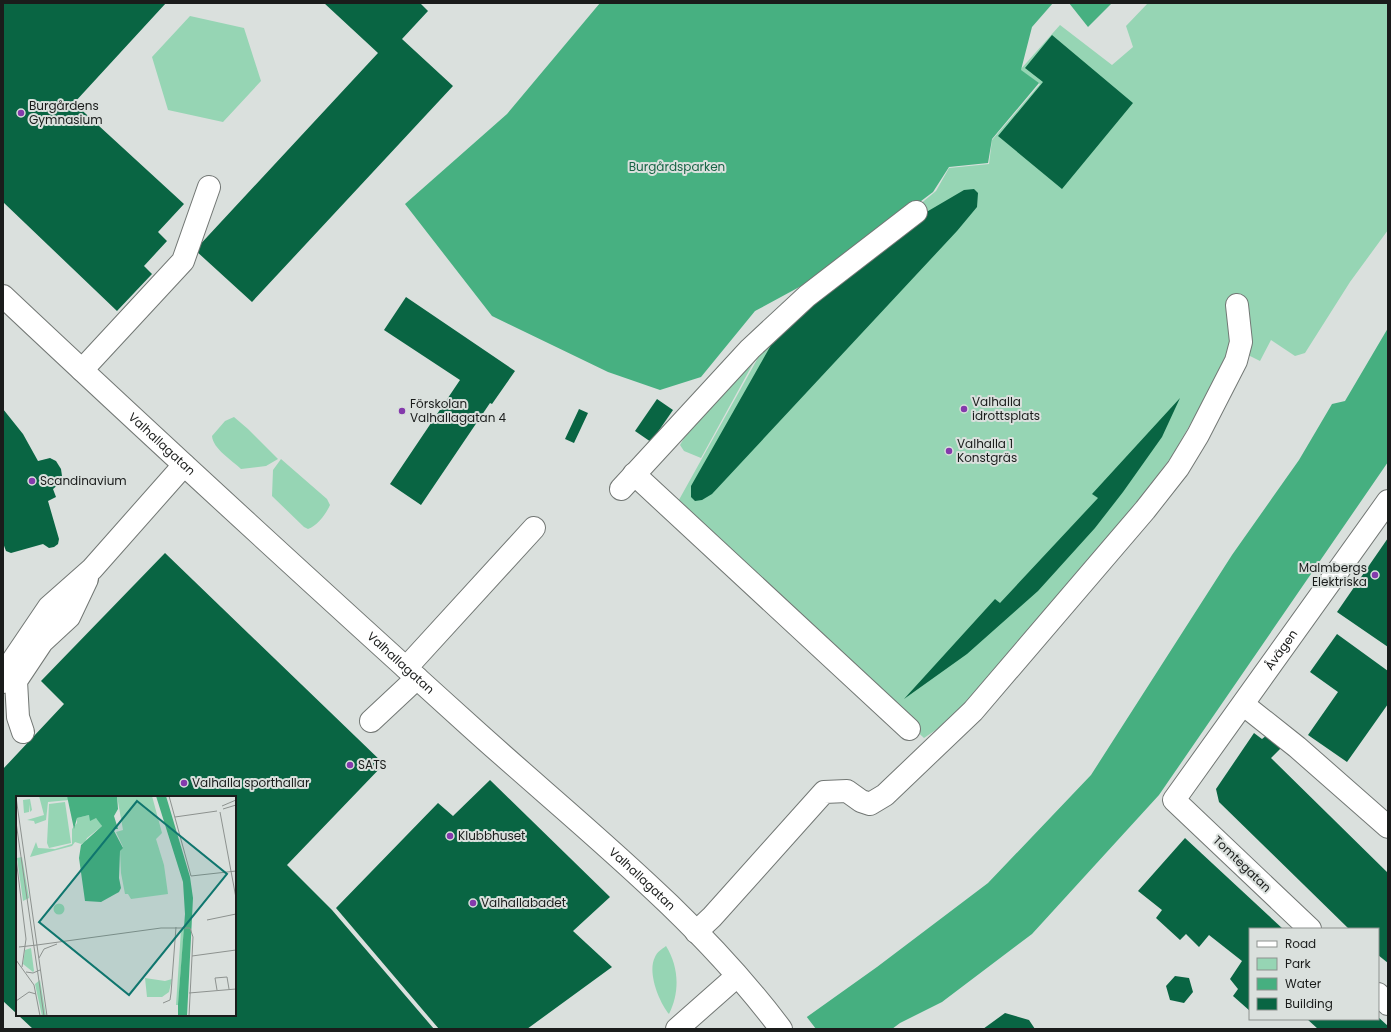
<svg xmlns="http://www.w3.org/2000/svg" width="1391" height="1032" font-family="Poppins,sans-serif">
	<rect width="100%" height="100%" fill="#dae0dd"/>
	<!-- green -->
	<path fill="#96d5b4" d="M 1148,3 L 1388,3 L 1388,230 L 1350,282 L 1305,353 L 1295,356 L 1271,340 L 1260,361 L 1234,348 L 1172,456 L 1098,553 L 949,721 L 924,738 L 675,507 L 779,320 L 936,191 L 949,168 L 989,164 L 992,140 L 1040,84 L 1020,70 L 1060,25 L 1112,65 L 1133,47 L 1126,26 Z
		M 190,16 L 244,28 L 261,81 L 223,122 L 168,110 L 152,57 Z
		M 755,360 L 701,458 L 684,451 L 680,445 L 692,424 Z
		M 234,417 L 248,429 L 278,459 L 266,466 L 241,469 C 232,460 213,449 212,436 L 225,421 Z
		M 281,459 L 327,499 L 330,505 C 326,514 317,526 308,529 L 304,527 L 272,496 L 273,470 Z
		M 666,946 C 679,967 680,992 669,1014 C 659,1002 647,972 655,957 C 657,952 662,949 666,946 Z"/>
	<!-- forest -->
	<path fill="#47b081" d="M 600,3 L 1053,3 L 1032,27 L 1021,70 L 1039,83 L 992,139 L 988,163 L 949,167 L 933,192 L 827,272 L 755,311 L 701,377 L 660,390 L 608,372 L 492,316 L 405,204 L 507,114 Z
		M 1069,3 L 1112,3 L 1088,27 Z"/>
	<!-- water -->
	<path fill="#46af80" d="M 1388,328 L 1388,462 L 1159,795 L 1032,934 L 942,1002 L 900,1023 L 892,1029 L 790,1029 L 877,967 L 988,883 L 1091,775 L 1232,555 L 1299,460 L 1332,404 L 1345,401 Z"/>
	<!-- pier -->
	<path fill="#dae0dd" d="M 806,1016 L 816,1029 L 788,1029 L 789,1027 Z"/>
	<!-- building -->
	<path fill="#096543" d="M 3,3 L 166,3 L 74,103 L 184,204 L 158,232 L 167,241 L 144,266 L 152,274 L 117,311 L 3,202 Z
		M 324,3 L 420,3 L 428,11 L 402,39 L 453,86 L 252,302 L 195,250 L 378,53 Z
		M 1052,35 L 1133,103 L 1062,189 L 998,136 L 1043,82 L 1025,68 Z
		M 974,189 L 978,193 L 977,207 L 957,231 L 712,494 L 702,500 L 695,501 L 691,497 L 691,486 L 783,324 L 906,224 L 964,190 Z
		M 406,297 L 515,371 L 492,404 L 490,403 L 421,505 L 390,484 L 460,380 L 384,330 Z
		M 1180,398 L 1162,437 L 1123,492 L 1095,528 L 1038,591 L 967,654 L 904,699 L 995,599 L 1000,603 L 1098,498 L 1092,494 Z
		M 657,399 L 673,410 L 651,442 L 635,431 Z
		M 3,409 L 23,434 L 38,461 L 50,458 L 56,461 L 61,469 L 62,476 L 60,483 L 53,489 L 56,497 L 48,501 L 59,539 L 58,544 L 54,547 L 49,548 L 43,544 L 11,553 L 6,551 L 3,543 Z
		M 579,409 L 588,413 L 574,443 L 565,439 Z
		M 1388,538 L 1388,647 L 1337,612 Z
		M 165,553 L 384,764 L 287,865 L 332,910 L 434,1029 L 33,1029 L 18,1015 L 235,1015 L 235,797 L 17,797 L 17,1014 L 3,1001 L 3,769 L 64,704 L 41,681 Z
		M 1337,634 L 1388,671 L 1388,704 L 1347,762 L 1308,735 L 1338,692 L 1310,672 Z
		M 1254,733 L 1262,739 L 1267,735 L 1281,748 L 1271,758 L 1388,873 L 1388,963 L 1378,955 L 1378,929 L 1349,929 L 1219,802 L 1216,789 Z
		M 490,780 L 610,897 L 573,931 L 612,967 L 527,1029 L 439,1029 L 336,908 L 438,803 L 453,816 Z
		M 1185,838 L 1283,929 L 1250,929 L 1250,1011 L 1233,996 L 1238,989 L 1230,979 L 1242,961 L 1209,935 L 1199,947 L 1186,934 L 1180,940 L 1156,918 L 1162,910 L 1138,891 Z
		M 1175,976 L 1189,978 L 1193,992 L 1184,1003 L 1170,1000 L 1166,986 Z
		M 1005,1013 L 1029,1020 L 1035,1029 L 983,1029 Z
		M 1378,1017 L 1388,1026 L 1388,1029 L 1318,1029 L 1307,1019 L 1378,1019 Z"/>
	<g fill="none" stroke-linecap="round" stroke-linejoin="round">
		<defs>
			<g id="minor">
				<path id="s1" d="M 3,296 C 157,441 313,584 470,726 C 577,823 694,913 781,1029"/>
				<path d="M 82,370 L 183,261 L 209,187"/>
				<path d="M 634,474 L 909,729"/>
				<path d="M 621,489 L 750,349 L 807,296 L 916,212"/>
				<path d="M 406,668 L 534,528"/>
				<path d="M 3,682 L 9,666 L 49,607 L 92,569 L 184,465"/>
				<path d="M 1244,705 L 1297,747 L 1388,827"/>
				<path d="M 371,721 L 417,678"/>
				<path d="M 23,732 L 18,717 L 16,681 L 42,642 L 69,617 L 87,579"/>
				<path id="s2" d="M 1310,929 L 1174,800 L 1388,501"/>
				<path d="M 696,932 L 712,917 L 824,792 L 847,791 L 861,801 L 870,804 L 885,795 L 973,711 L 1145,510 L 1178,468 L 1198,435 L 1236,361 L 1241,342 L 1237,305"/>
				<path d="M 1378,994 L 1388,1004"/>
				<path d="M 677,1029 L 737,976"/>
			</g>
		</defs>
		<!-- minor casing -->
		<use href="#minor" stroke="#727774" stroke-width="24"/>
		<!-- minor -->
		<use href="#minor" stroke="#fff" stroke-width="22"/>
	</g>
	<!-- markers -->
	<g fill="#843aac" stroke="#dae0dd" stroke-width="1.5">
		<circle cx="21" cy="113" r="4"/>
		<circle cx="964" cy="409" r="4"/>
		<circle cx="402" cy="411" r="4"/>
		<circle cx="949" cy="451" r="4"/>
		<circle cx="32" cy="481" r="4"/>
		<circle cx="1375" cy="575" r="4"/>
		<circle cx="350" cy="765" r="4"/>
		<circle cx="184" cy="783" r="4"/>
		<circle cx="450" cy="836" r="4"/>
		<circle cx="473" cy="903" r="4"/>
	</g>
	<g text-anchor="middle" stroke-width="4" stroke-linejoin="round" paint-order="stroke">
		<!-- poi labels -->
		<g font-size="12" fill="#1a1c1b" stroke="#dae0dd" text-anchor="start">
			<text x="29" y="110">Burgårdens<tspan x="29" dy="14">Gymnasium</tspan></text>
			<text x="972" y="406">Valhalla<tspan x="972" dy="14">idrottsplats</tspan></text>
			<text x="410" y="408">Förskolan<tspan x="410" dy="14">Valhallagatan 4</tspan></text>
			<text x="957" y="448">Valhalla 1<tspan x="957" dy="14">Konstgräs</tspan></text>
			<text x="40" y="485">Scandinavium</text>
			<text x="1367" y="572" text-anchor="end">Malmbergs<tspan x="1367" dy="14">Elektriska</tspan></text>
			<text x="358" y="769">SATS</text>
			<text x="192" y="787">Valhalla sporthallar</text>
			<text x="458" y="840">Klubbhuset</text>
			<text x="481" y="907">Valhallabadet</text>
		</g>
		<!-- park labels -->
		<g font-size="12" fill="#186546" stroke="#dae0dd">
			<text x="677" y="171">Burgårdsparken</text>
		</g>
		<!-- street labels -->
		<g font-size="12" fill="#1a1c1b" stroke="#dae0dd">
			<text dy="4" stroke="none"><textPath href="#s1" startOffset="217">Valhallagatan</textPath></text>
			<text dy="4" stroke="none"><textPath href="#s2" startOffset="372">Åvägen</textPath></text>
			<text dy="4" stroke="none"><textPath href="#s1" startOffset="541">Valhallagatan</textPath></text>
			<text transform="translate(1242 864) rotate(44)" y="4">Tomtegatan</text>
			<text dy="4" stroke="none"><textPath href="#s1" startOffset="865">Valhallagatan</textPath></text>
		</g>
	</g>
	<!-- overview -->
	<g transform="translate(16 796)">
		<rect width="220" height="220" fill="#dae0dd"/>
		<path d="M 23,0 L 51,0 L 53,4 L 32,6 L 30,24 L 19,28 L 18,25 L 11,24 L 28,19 ZM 101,0 L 136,0 L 146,37 L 140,43 L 148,69 L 152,98 L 115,103 L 112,98 L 109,98 L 105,77 L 104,55 L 107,51 L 100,36 L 107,34 ZM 14,3 L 16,14 L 14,16 L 13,8 L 13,16 L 8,17 L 7,4 ZM 49,6 L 55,47 L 33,52 L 31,47 L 33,8 ZM 73,19 L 82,23 L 86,30 L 71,42 L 69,46 L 65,48 L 59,46 L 56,50 L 14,61 L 20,46 L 22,52 L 39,53 L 56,48 L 56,33 L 61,27 L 61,22 ZM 6,61 L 13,102 L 7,105 L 1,62 ZM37.5 113a5.5 5.5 0 1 1 11 0a5.5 5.5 0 1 1-11 0ZM 168,133 L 162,209 L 160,209 L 165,134 ZM 15,152 L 18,175 L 17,176 L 7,168 L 9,154 ZM 129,182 L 149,185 L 156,183 L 153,196 L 146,201 L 131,201 ZM 24,184 L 30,220 L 26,220 L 19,188 Z" fill="#96d5b4"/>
		<path d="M 51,0 L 101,0 L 102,13 L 98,20 L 102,33 L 97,33 L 107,52 L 104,55 L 103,82 L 105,92 L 103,96 L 85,106 L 69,105 L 63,62 L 65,49 L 86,30 L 80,22 L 74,25 L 73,19 L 61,22 L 58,33 Z" fill="#47b081"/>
		<path d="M 140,0 L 150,0 L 174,81 L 177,102 L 171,220 L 162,220 L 162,208 L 169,118 L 167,86 Z" fill="#46af80"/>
		<path fill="none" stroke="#8d928f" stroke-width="1" d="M 153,0 L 175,80 L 220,75M 0,1 L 31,220M 206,10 L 220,4M 207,13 L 220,9M 204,16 L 220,102M 159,21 L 201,15M 0,26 L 28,220M 0,62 L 10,143 L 6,171M 191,124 L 220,118M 21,149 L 145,132 L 174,132 L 177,141 L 173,220M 3,151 L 21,149M 176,160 L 220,154M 23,162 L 28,153 L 41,148M 0,164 L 18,189 L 24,220M 10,176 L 17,177 L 24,174M 201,194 L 199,182 L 211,181 L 213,193M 173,197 L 220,193M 0,205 L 13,196 L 20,198M 147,207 L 154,204 L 155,197 L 160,131"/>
		<path fill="#0f766e" fill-opacity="0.15" stroke="#0f766e" stroke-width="2" d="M 121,5 L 211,78 L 113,199 L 23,126 Z"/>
		<rect width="220" height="220" fill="none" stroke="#1a1c1b" stroke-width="2"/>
	</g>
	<!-- border -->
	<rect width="1391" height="1032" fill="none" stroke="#1a1c1b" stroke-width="8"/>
	<!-- legend -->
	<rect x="1249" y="928" width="130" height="92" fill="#dae0dd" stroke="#8d928f"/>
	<rect x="1257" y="941" width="20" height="6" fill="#ffffff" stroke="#8d928f"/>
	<text x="1285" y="948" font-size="12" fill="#1a1c1b">Road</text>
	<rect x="1257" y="958" width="20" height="12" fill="#96d5b4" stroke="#8d928f"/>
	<text x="1285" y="968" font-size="12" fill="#1a1c1b">Park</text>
	<rect x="1257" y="978" width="20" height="12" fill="#46af80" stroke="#8d928f"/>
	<text x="1285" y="988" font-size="12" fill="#1a1c1b">Water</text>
	<rect x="1257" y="998" width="20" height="12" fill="#096543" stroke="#8d928f"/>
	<text x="1285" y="1008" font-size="12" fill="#1a1c1b">Building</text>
</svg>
